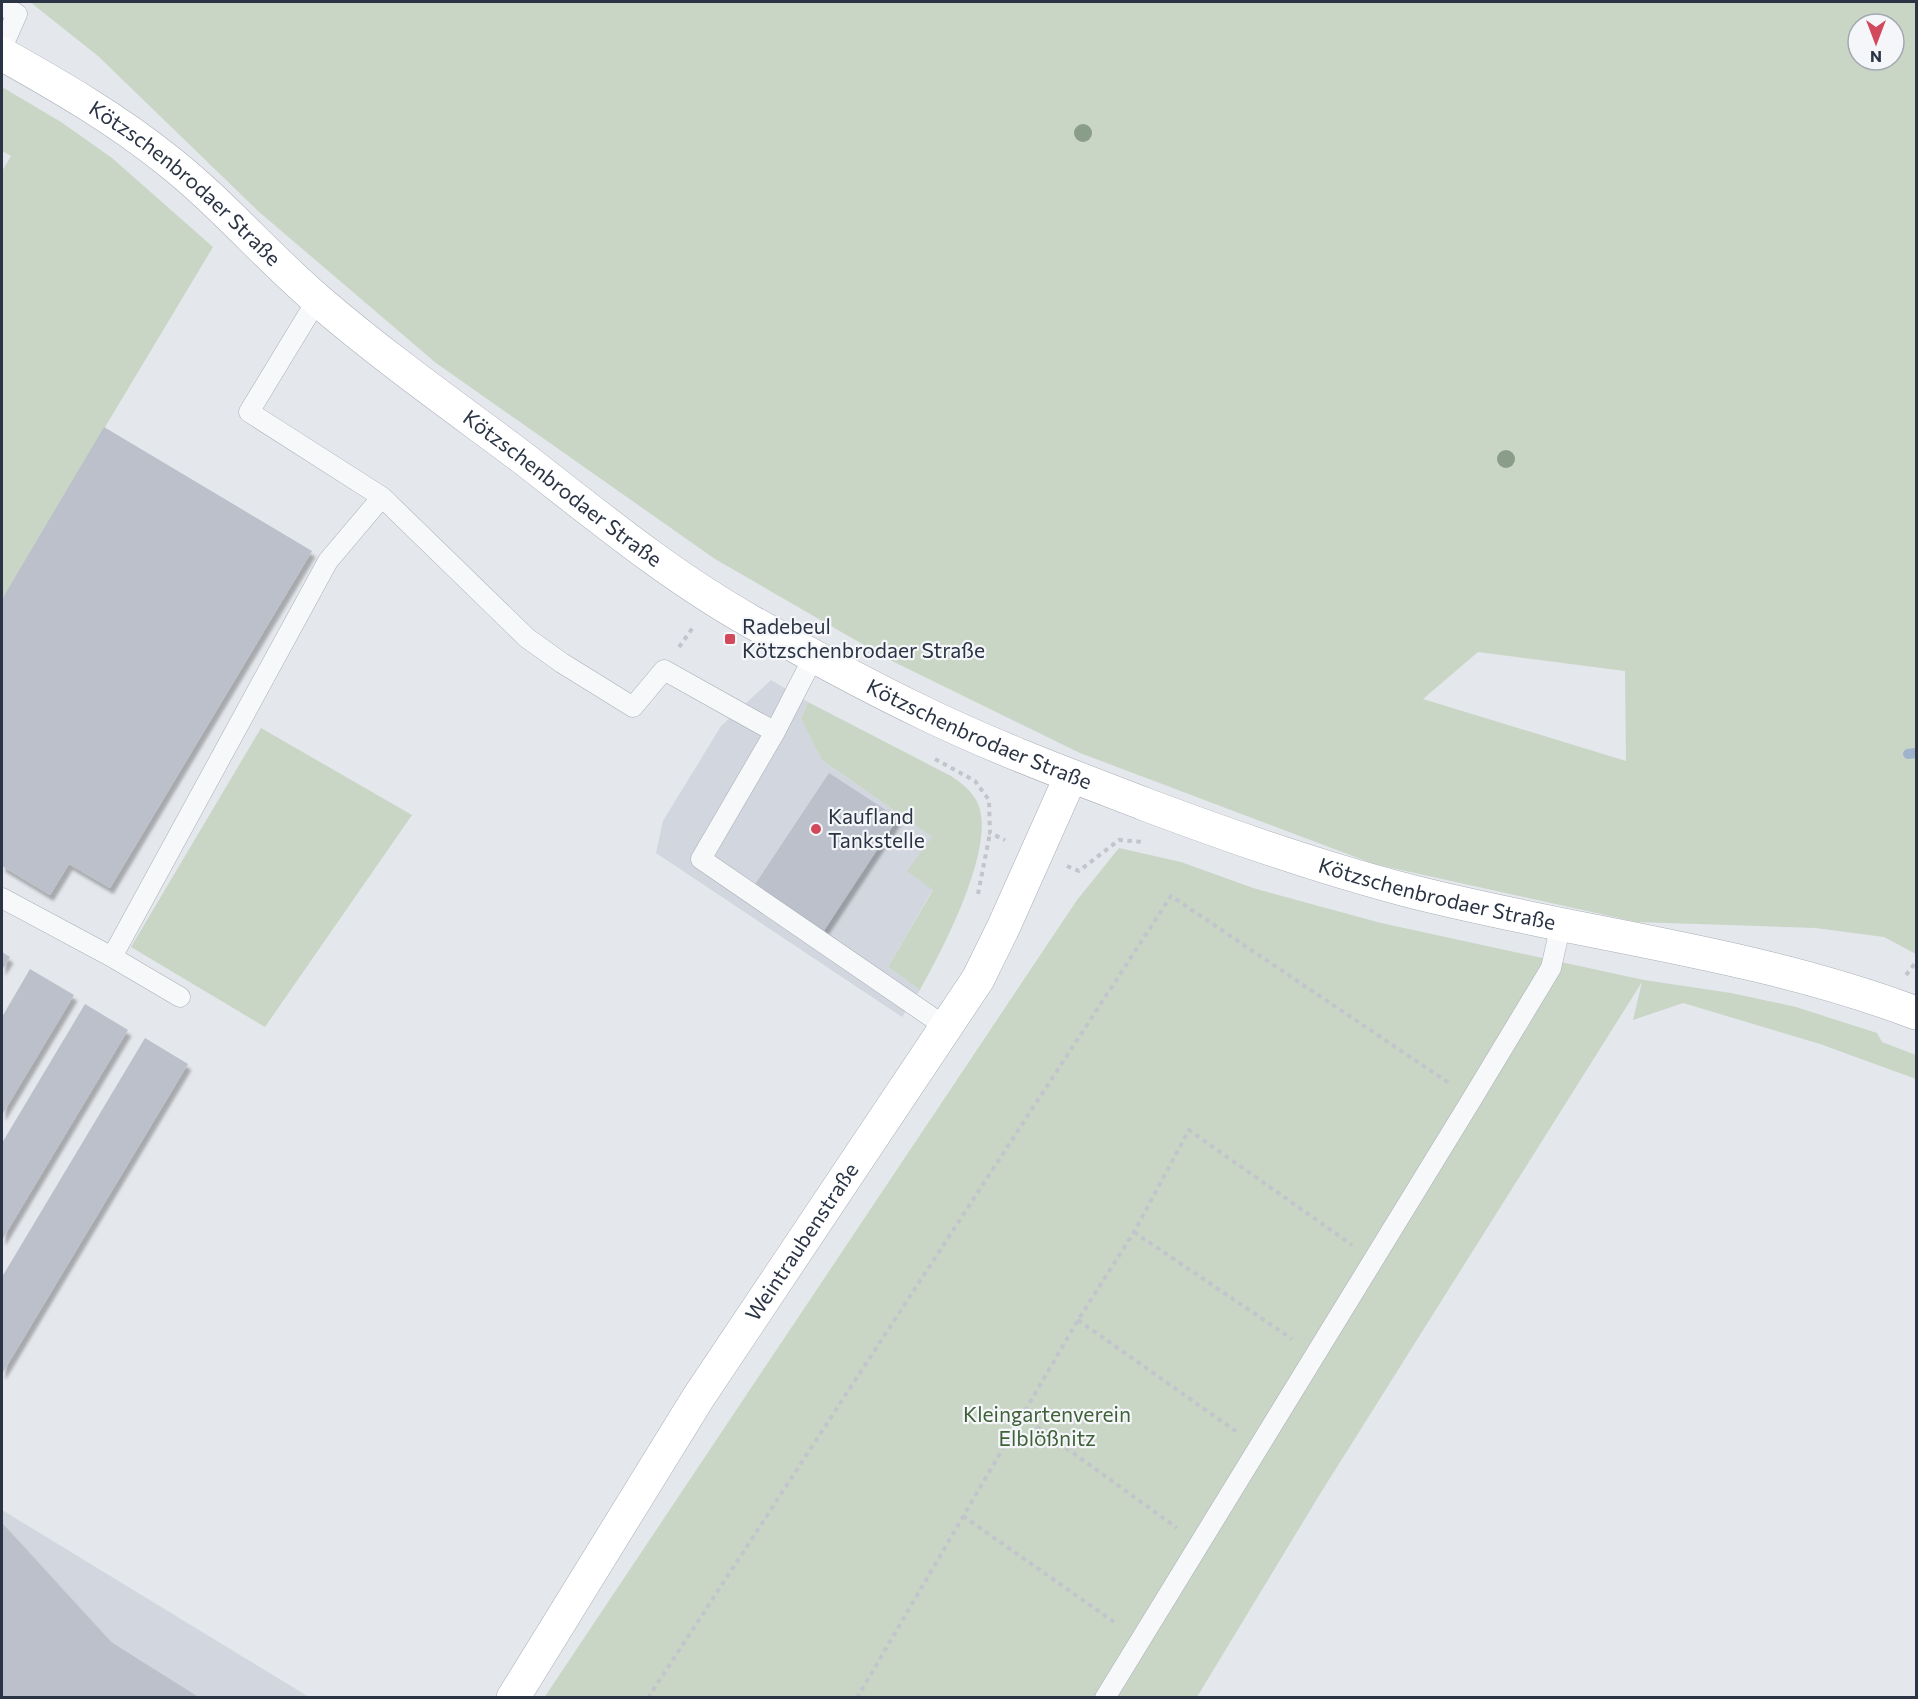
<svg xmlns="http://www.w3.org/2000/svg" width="1918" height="1699" font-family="Commissioner,sans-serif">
	<defs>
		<filter id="shadow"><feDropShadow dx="3.5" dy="6" stdDeviation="1.5" flood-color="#0004"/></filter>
	</defs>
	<rect width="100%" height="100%" fill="#e4e7ec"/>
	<!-- built -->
	<path fill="#d2d6de" d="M 771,680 L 808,702 L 801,719 L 822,760 L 932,837 L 933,889 L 888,967 L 920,990 L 902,1017 L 656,853 L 663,821 L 721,726 Z
		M 2,1510 L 309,1697 L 2,1697 Z"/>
	<!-- green -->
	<path fill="#c9d6c5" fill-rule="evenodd" d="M 30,2 L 1916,2 L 1916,954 L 1884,937 L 1815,928 L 1637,922 L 1374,864 L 1080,753 L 890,660 L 715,559 L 436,363 L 258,211 L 98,56 ZM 1858,24 L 1894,24 L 1894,60 L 1858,60 ZM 1478,652 L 1625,671 L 1626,761 L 1423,699 Z
		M 2,87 L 61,122 L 112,158 L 213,247 L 2,599 L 2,171 L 11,156 L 2,151 Z
		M 808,702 L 951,776 C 966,786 979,797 981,815 C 988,862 943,949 920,990 L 888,967 L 933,890 L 907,871 L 932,837 L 822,760 L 801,719 Z
		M 261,728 L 412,815 L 265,1027 L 131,947 Z
		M 1119,848 L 1181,862 L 1253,888 L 1381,923 L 1644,980 L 1731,993 L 1796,1007 L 1877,1033 L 1882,1042 L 1916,1055 L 1916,1079 L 1820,1044 L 1683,1003 L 1633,1020 L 1642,982 L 1320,1494 L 1197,1697 L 544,1698 L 1077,900 Z"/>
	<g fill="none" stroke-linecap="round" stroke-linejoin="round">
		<!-- stream -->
		<path stroke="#9fb4cc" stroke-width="10" d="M 1908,754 L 1916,753"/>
	</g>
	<!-- building -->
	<path fill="#bbc0ca" filter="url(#shadow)" d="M 104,427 L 312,551 L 110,888 L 69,864 L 50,895 L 2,866 L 2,599 Z
		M 829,773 L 898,818 L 823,932 L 754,886 Z
		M 2,952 L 10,957 L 2,970 Z
		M 30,969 L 74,995 L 2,1115 L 2,1017 Z
		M 85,1004 L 128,1030 L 2,1240 L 2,1143 Z
		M 145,1038 L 188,1064 L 2,1374 L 2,1277 Z
		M 2,1523 L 111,1642 L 200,1698 L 2,1698 Z"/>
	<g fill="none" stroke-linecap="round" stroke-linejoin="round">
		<defs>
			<path id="lane" d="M 2,5 L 17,14 L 2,48
				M 382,497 L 527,638 L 562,663 L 633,707 L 664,670 L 775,732
				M 814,656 L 775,732 L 701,859 L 946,1027
				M 2,898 L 112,957 L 180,997
				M 112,957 L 328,561 L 382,497 L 249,412 L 317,300
				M 1105,1698 L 1472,1099 L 1551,968 L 1561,924"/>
			<g id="secondary">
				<path id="s1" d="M 2,54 C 59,86 116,119 167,160 C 222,203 267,257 320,302 C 383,356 452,405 519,455 C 594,513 667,574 750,621 C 807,653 865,685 924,713 C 996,748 1072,776 1147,805 C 1232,837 1318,867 1406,890 C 1576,934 1752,951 1916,1013"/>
				<path id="s2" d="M 513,1698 L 698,1398 L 978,979 L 1004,926 L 1071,776"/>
			</g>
		</defs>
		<!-- lane casing -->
		<use href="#lane" stroke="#a9aeb7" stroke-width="21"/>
		<!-- secondary casing -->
		<use href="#secondary" stroke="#a9aeb7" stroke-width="34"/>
		<!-- path -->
		<path stroke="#c2c5cb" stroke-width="4" stroke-dasharray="4.5 4.5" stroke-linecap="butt" d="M 679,647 L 694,626
			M 935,759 L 975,781 L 989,800 L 990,833 L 1005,840
			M 1067,866 L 1079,871 L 1119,840 L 1144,842
			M 978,894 L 990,833
			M 1906,975 L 1916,962
			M 1134,1232 L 1292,1339
			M 1078,1320 L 1237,1432
			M 1022,1416 L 1177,1528
			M 963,1516 L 1117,1624
			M 648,1698 L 1171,896 L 1449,1083
			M 857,1698 L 1078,1320 L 1134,1232 L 1189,1130 L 1352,1245"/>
		<!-- lane -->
		<use href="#lane" stroke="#f7f8fa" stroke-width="20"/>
		<!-- secondary -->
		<use href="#secondary" stroke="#fff" stroke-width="33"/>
	</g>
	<!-- trees -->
	<g fill="#899d89">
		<circle cx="1083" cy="133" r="9"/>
		<circle cx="1506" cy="459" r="9"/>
	</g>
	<!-- markers -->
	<g fill="#d1495b" stroke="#f4f6f9" stroke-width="2">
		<rect x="724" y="633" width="12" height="12" rx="3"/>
		<circle cx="816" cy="829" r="6"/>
	</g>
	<g text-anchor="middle" stroke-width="4.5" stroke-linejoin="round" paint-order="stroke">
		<!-- street labels -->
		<g font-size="21" fill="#2b3445" stroke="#f4f6f9">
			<text dy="7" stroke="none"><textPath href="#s1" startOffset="225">Kötzschenbrodaer Straße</textPath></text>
			<text dy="7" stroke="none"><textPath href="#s1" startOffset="711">Kötzschenbrodaer Straße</textPath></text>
			<text dy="7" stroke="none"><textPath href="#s1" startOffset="1197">Kötzschenbrodaer Straße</textPath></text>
			<text dy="7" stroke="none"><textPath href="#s1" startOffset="1683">Kötzschenbrodaer Straße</textPath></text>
			<text dy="7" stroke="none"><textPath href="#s2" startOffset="540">Weintraubenstraße</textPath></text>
		</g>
		<!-- poi labels -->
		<g font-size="21" fill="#2b3445" stroke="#f4f6f9" text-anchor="start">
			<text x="742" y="634">Radebeul<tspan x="742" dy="24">Kötzschenbrodaer Straße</tspan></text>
			<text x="828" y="824">Kaufland<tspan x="828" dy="24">Tankstelle</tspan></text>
		</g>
		<!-- park labels -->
		<g font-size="21" fill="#3f6138" stroke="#f4f6f9">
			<text x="1047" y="1422">Kleingartenverein<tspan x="1047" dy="24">Elblößnitz</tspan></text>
		</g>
	</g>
	<!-- border -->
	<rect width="1918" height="1699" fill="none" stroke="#2b3445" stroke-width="6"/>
	<!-- north arrow -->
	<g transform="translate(1876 42) rotate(180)"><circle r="28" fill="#f4f6f9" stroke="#a4a8b1" stroke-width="1.5"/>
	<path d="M0-4.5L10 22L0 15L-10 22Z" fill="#d1495b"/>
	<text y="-9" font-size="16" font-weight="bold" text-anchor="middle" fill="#2b3445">N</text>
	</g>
</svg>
